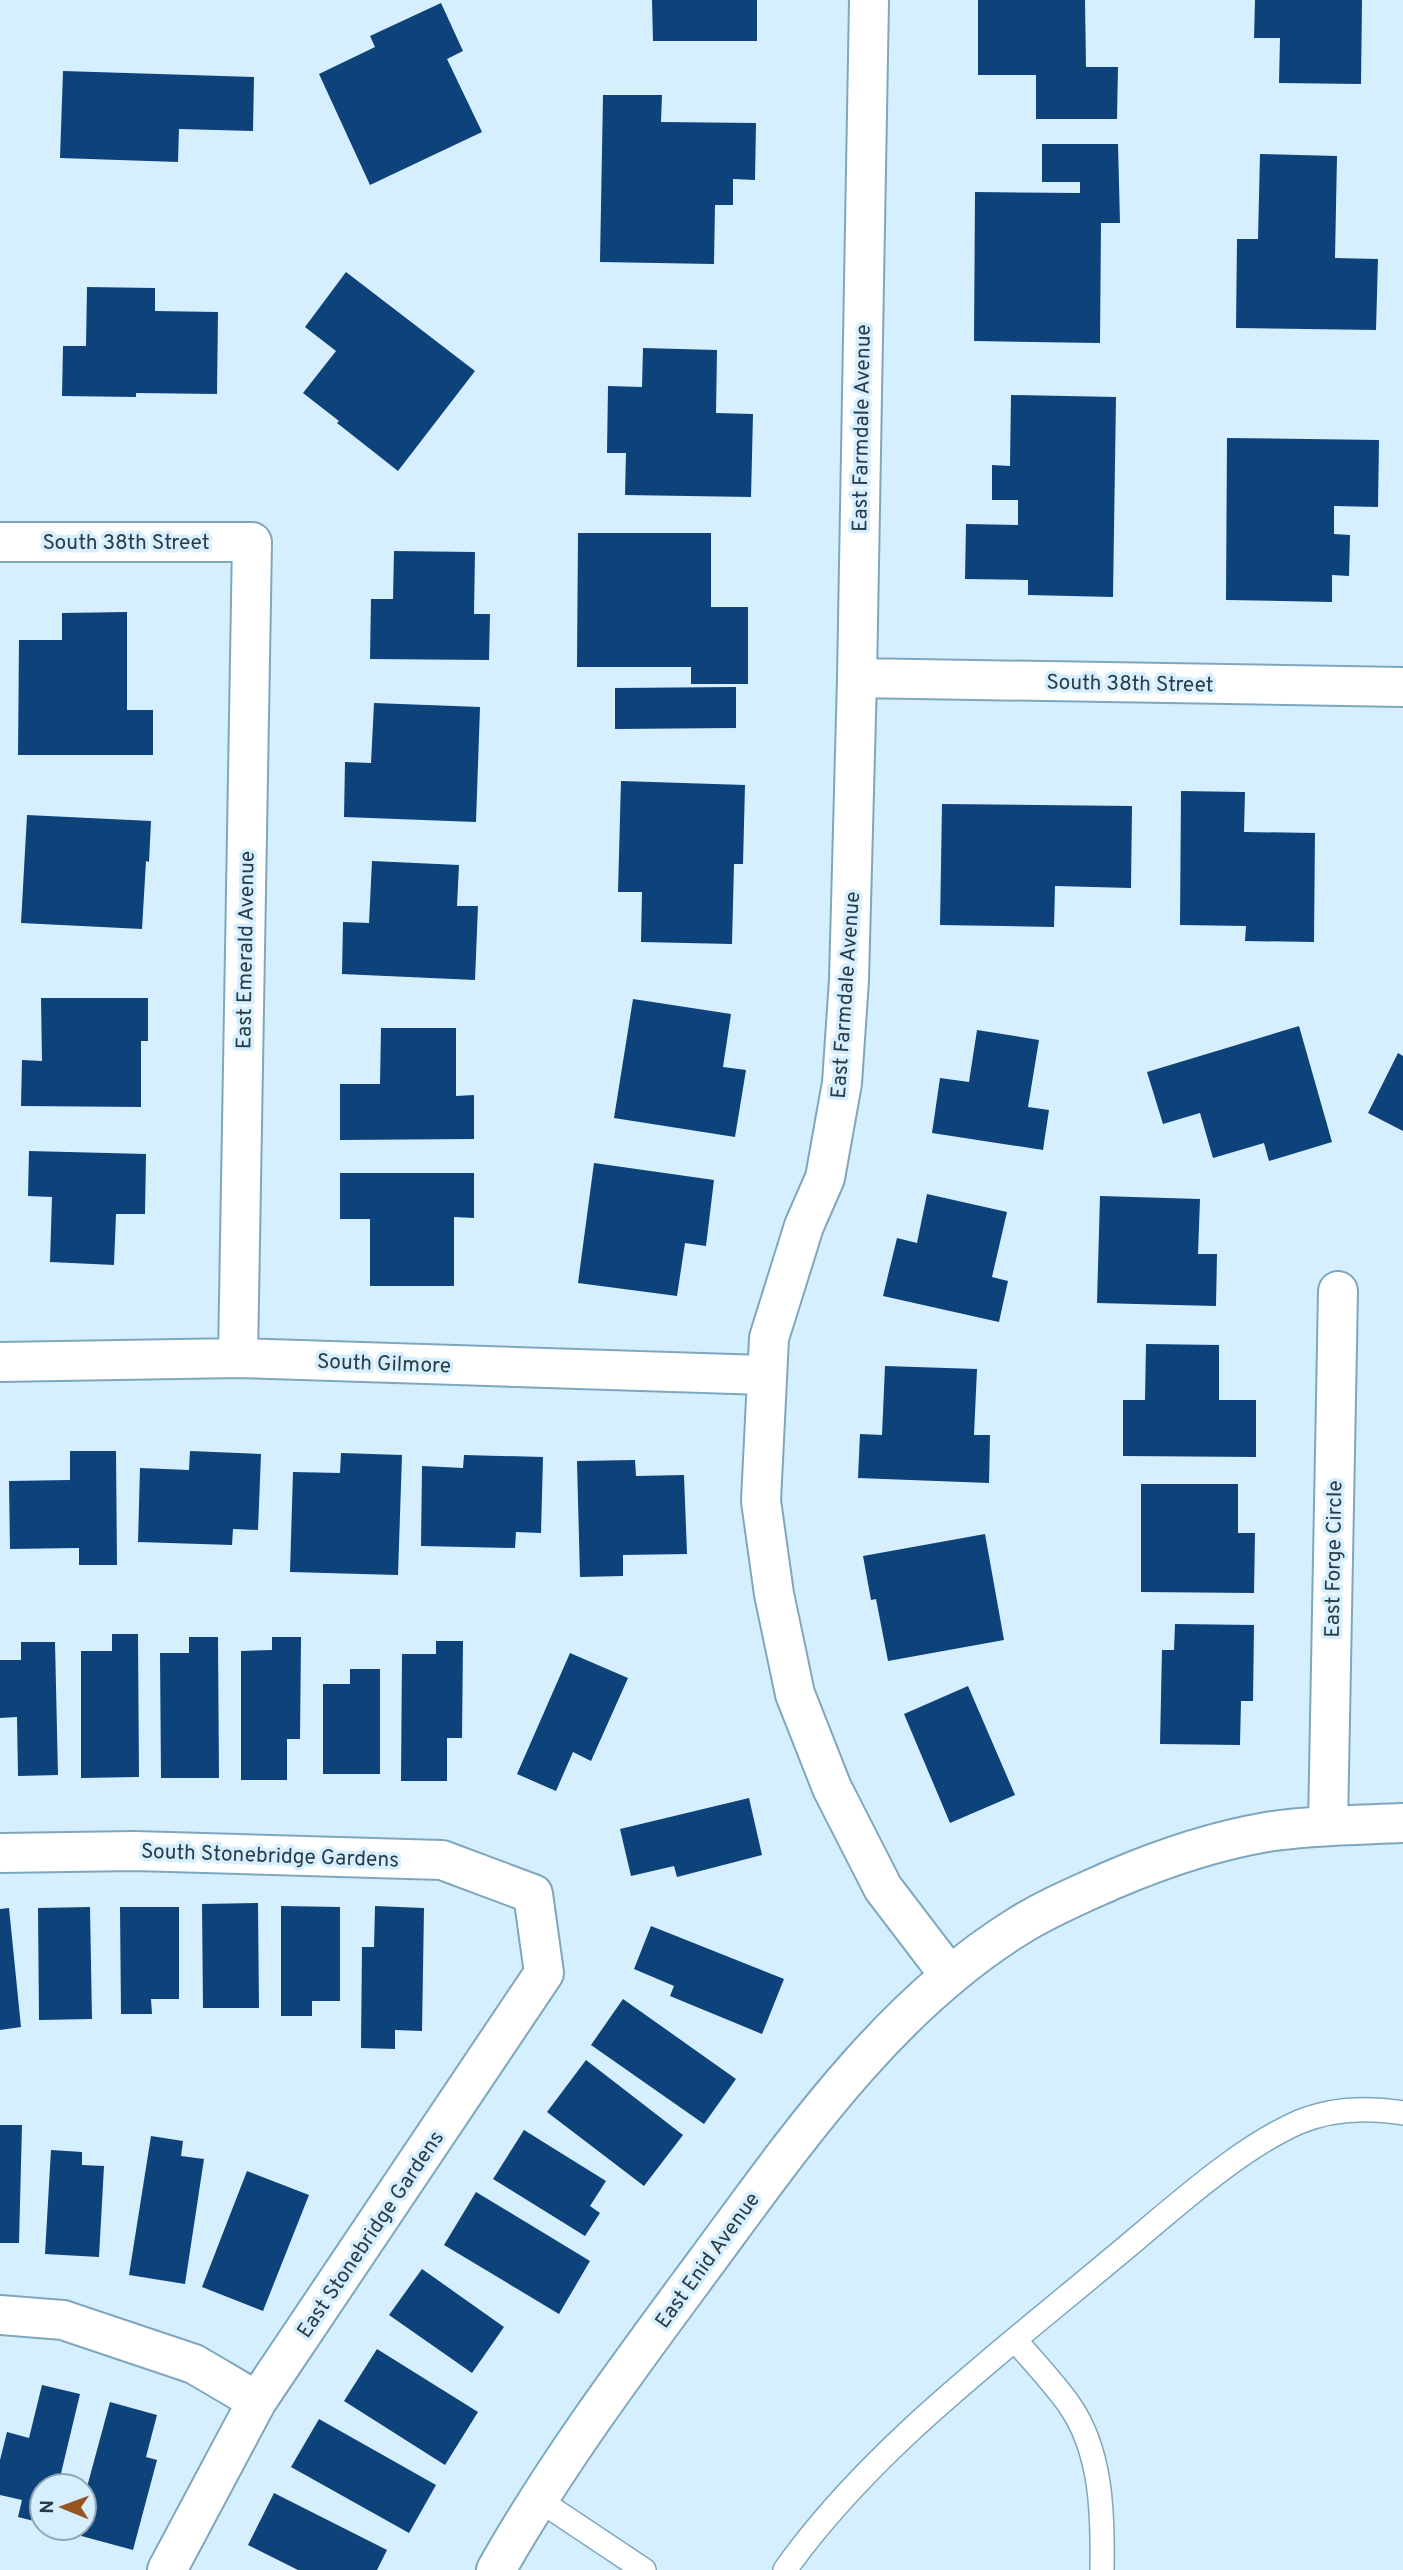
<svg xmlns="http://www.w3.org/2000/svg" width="1403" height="2570" font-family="Overpass,sans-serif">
	<rect width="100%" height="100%" fill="#d6efff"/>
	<!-- building -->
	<path fill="#0d427a" d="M 652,0 L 757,0 L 757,41 L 653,41 Z
		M 978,0 L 1085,0 L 1086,67 L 1118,67 L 1117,119 L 1036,119 L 1036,75 L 978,75 Z
		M 1255,0 L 1362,0 L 1361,84 L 1279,83 L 1280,38 L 1254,38 Z
		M 441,3 L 463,51 L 447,59 L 482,132 L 370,185 L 319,74 L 375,47 L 370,36 Z
		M 63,71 L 254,77 L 253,131 L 179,129 L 178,162 L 60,158 Z
		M 603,95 L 662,95 L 661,122 L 756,123 L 755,180 L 733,179 L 733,205 L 715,205 L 714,264 L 600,262 Z
		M 1042,144 L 1118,144 L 1120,223 L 1101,223 L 1100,343 L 974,341 L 975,192 L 1080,193 L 1080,182 L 1042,182 Z
		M 1260,154 L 1337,156 L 1335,258 L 1378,259 L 1376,330 L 1236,328 L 1237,239 L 1258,239 Z
		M 346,272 L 475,371 L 398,471 L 337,423 L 339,421 L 303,393 L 336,351 L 305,327 Z
		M 87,287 L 155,288 L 155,311 L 218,312 L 217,394 L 136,393 L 136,397 L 62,396 L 63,346 L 86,346 Z
		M 643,348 L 717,350 L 716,413 L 753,414 L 751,497 L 625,495 L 626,453 L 607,453 L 608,386 L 642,387 Z
		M 1011,395 L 1116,397 L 1113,597 L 1028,595 L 1028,580 L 965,579 L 966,524 L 1018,525 L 1018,500 L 992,500 L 992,465 L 1010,466 Z
		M 1227,438 L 1379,440 L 1378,507 L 1334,506 L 1334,534 L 1350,535 L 1349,576 L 1332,575 L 1332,602 L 1226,600 Z
		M 578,533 L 711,533 L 711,607 L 748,607 L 748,684 L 691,684 L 691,667 L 577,667 Z
		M 394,551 L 475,552 L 474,614 L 490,614 L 489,660 L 370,659 L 371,599 L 393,599 Z
		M 127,612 L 127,710 L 153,710 L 153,755 L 18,755 L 19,640 L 62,640 L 62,613 Z
		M 736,687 L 736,728 L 615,729 L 615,688 Z
		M 374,703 L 480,707 L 476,822 L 344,817 L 345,762 L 371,763 Z
		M 621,781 L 745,785 L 743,864 L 734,864 L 732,944 L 641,942 L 642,892 L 618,892 Z
		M 1181,791 L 1245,792 L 1244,832 L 1315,833 L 1314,942 L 1245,941 L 1246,926 L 1180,925 Z
		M 942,804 L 1132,806 L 1131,888 L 1055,886 L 1054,927 L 940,925 Z
		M 27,815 L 151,821 L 149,862 L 146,861 L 142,929 L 21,923 Z
		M 372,861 L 459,865 L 457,906 L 478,906 L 475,980 L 342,974 L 343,922 L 369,923 Z
		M 41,998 L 148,998 L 148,1041 L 141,1041 L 141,1107 L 21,1106 L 22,1060 L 42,1061 Z
		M 633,999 L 731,1014 L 723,1067 L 746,1070 L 735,1137 L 614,1118 Z
		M 1299,1026 L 1332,1142 L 1269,1161 L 1264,1143 L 1213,1158 L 1200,1113 L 1163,1124 L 1147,1072 Z
		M 381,1028 L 456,1028 L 456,1096 L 474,1095 L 474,1139 L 340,1140 L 340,1084 L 380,1084 Z
		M 977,1030 L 1039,1040 L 1028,1107 L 1049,1110 L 1043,1150 L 932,1133 L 940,1078 L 969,1082 Z
		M 1398,1053 L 1403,1056 L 1403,1131 L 1368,1113 Z
		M 29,1151 L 146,1154 L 145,1214 L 116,1214 L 114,1265 L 50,1262 L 52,1197 L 28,1196 Z
		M 594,1163 L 714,1180 L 706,1246 L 685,1243 L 677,1296 L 578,1283 Z
		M 340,1173 L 474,1173 L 474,1218 L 454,1217 L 454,1286 L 370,1286 L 370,1219 L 340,1219 Z
		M 927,1194 L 1007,1212 L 992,1277 L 1008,1281 L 999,1322 L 883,1296 L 897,1238 L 917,1243 Z
		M 1100,1196 L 1200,1199 L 1198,1254 L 1217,1254 L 1216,1306 L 1097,1303 Z
		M 1146,1344 L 1219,1345 L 1219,1400 L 1256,1400 L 1256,1457 L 1123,1456 L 1123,1400 L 1145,1400 Z
		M 885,1366 L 977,1369 L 974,1435 L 990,1435 L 989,1483 L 858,1478 L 860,1434 L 882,1435 Z
		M 70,1451 L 116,1451 L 117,1565 L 79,1565 L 79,1548 L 10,1549 L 9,1481 L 70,1480 Z
		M 190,1451 L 261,1454 L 258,1530 L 233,1529 L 232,1545 L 138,1542 L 140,1468 L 189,1470 Z
		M 341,1453 L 402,1455 L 398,1575 L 290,1572 L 293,1472 L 340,1473 Z
		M 464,1455 L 543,1457 L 541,1533 L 516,1532 L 515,1548 L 421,1546 L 422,1466 L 463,1468 Z
		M 635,1460 L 636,1476 L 684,1475 L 687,1554 L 623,1555 L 623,1576 L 580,1577 L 577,1461 Z
		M 1141,1484 L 1238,1484 L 1238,1533 L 1255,1533 L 1254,1593 L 1141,1592 Z
		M 985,1534 L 1004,1640 L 888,1661 L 876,1599 L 871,1600 L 863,1556 Z
		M 1175,1624 L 1254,1625 L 1253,1701 L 1241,1701 L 1240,1745 L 1160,1744 L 1162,1650 L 1174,1650 Z
		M 112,1634 L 138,1634 L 139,1777 L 81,1778 L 81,1651 L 112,1651 Z
		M 189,1637 L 218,1637 L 219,1778 L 161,1778 L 160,1653 L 189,1653 Z
		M 272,1637 L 301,1637 L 300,1739 L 287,1739 L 287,1780 L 241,1780 L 241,1651 L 272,1650 Z
		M 436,1641 L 463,1641 L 462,1738 L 447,1738 L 447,1781 L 401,1781 L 402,1654 L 436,1654 Z
		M 21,1642 L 55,1642 L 58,1775 L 18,1776 L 17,1717 L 0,1718 L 0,1660 L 21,1660 Z
		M 570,1653 L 628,1678 L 591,1761 L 573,1752 L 556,1791 L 517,1774 Z
		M 350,1669 L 380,1669 L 380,1774 L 323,1774 L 323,1684 L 350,1684 Z
		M 968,1686 L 1015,1795 L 950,1823 L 904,1714 Z
		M 749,1798 L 762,1855 L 677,1877 L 674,1866 L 631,1876 L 620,1829 Z
		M 258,1903 L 259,2008 L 203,2008 L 202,1904 Z
		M 281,1906 L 340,1907 L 340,2001 L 312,2001 L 312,2016 L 281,2016 Z
		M 375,1906 L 424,1908 L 422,2031 L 395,2030 L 395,2049 L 361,2048 L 362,1947 L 374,1947 Z
		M 90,1907 L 92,2019 L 39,2020 L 38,1908 Z
		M 120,1907 L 179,1907 L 179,1999 L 151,1999 L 152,2014 L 121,2014 Z
		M 9,1908 L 21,2027 L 0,2030 L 0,1909 Z
		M 651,1926 L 784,1979 L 762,2034 L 670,1996 L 674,1986 L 634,1969 Z
		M 623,1999 L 736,2079 L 704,2124 L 591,2045 Z
		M 586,2060 L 683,2135 L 644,2186 L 547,2112 Z
		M 0,2125 L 22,2125 L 19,2243 L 0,2243 Z
		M 524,2130 L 606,2181 L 590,2206 L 600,2213 L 585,2236 L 493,2179 Z
		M 151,2136 L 183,2141 L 181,2156 L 204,2159 L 185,2284 L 129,2275 Z
		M 51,2150 L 82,2152 L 82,2165 L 104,2166 L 99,2257 L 45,2254 Z
		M 247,2171 L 309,2195 L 263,2311 L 202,2287 Z
		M 476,2192 L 590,2261 L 559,2314 L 444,2245 Z
		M 422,2269 L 504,2327 L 472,2373 L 389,2315 Z
		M 377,2349 L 478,2412 L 445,2465 L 344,2401 Z
		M 42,2385 L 80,2394 L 58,2486 L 42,2486 L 42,2523 L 18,2517 L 22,2500 L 0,2495 L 0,2460 L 7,2432 L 29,2438 Z
		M 110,2402 L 157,2415 L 146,2457 L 157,2460 L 133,2550 L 74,2534 L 76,2528 L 84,2528 L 84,2498 Z
		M 319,2419 L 436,2485 L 409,2533 L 291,2467 Z
		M 274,2493 L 387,2550 L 377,2570 L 298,2570 L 248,2545 Z"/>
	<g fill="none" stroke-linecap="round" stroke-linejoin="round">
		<defs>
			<path id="lane" d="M 1015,2340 C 1033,2361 1052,2381 1068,2403 C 1102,2450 1103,2514 1102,2570
				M 539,2500 L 644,2570
				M 785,2570 C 869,2451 999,2354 1111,2260 C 1166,2215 1235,2150 1299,2122 C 1333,2108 1367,2107 1403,2113"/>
			<path id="street" d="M 869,0 L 857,678 L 849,980 L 842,1083 L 825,1178 L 804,1226 L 769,1338 L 761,1501 L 774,1594 L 795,1694 L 832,1788 L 883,1888 L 950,1976
				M 0,542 L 252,542 L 238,1358
				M 857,678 L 1403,687
				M 0,1362 L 238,1358 L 767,1375
				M 1328,1826 L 1338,1291
				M 0,1853 L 135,1851 L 442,1860 L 533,1894 L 544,1973 L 257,2401 L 167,2570
				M 0,2315 L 63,2320 L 194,2364 L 257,2401
				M 496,2570 C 557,2462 633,2361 706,2262 C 796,2140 887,2008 1017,1927 C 1047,1908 1081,1894 1112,1880 C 1161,1859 1214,1841 1267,1832 C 1311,1825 1358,1825 1403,1823"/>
		</defs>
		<!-- lane casing -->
		<use href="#lane" stroke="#7ea7bf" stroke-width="26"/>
		<!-- street casing -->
		<use href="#street" stroke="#7ea7bf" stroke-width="42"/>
		<!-- lane -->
		<use href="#lane" stroke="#fff" stroke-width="23"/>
		<!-- street -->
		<use href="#street" stroke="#fff" stroke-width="38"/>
	</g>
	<g text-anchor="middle" stroke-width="7" stroke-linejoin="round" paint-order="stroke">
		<!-- street labels -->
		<g font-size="21" fill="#2a3c46" stroke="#d6efff">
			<text transform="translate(861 428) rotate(-89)" y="7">East Farmdale Avenue</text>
			<text x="126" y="549">South 38th Street</text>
			<text transform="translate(1130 683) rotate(1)" y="7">South 38th Street</text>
			<text transform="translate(245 950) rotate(-89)" y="7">East Emerald Avenue</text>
			<text transform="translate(845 995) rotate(-86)" y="7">East Farmdale Avenue</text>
			<text transform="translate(384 1363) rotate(2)" y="7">South Gilmore</text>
			<text transform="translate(1333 1559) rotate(-89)" y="7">East Forge Circle</text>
			<text transform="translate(270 1855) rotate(2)" y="7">South Stonebridge Gardens</text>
			<text transform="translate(370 2234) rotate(-56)" y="7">East Stonebridge Gardens</text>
			<text transform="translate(707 2260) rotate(-54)" y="7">East Enid Avenue</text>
		</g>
	</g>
	<!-- north arrow -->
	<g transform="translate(63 2507) rotate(271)"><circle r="33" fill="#d6efff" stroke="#91a7b5" stroke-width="2"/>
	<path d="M0-5L12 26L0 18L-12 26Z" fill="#965422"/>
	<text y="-10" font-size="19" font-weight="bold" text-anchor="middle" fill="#2a3c46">N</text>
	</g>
</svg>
